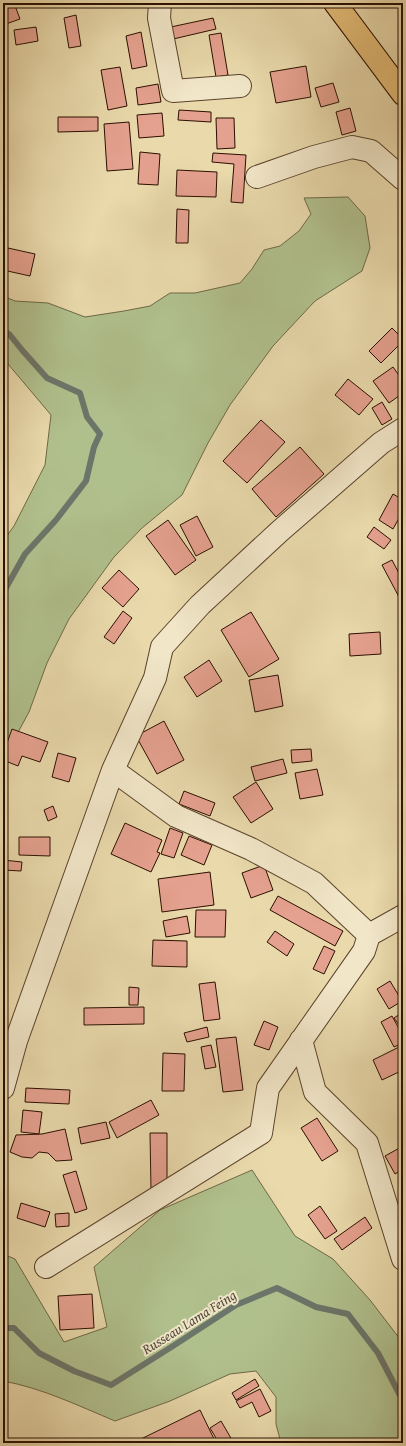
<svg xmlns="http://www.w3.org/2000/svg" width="406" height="1446" font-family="'Gentium Book Plus',serif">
	<rect width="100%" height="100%" fill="#e9d9ab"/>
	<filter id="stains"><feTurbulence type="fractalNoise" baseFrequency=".005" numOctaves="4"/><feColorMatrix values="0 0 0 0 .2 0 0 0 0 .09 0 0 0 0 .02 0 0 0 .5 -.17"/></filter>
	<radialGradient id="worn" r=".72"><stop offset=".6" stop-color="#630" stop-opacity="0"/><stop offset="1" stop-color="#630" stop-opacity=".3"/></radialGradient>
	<!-- green -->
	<path fill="#b0c08d" stroke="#6e6846" d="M 348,197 L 365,216 L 370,248 L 362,271 L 315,301 L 273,346 L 230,405 L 208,443 L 182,495 L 142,528 L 114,557 L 69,619 L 47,663 L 29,712 L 3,760 L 3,541 L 14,526 L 45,465 L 51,415 L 3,358 L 3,296 L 15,301 L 48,303 L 85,317 L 124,311 L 150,306 L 170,293 L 195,293 L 240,283 L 252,269 L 264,250 L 280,246 L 299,231 L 311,214 L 304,198 Z
		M 252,1170 L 295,1236 L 333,1259 L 370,1300 L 403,1343 L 403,1443 L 281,1443 L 276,1424 L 276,1397 L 256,1371 L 230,1374 L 170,1401 L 115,1421 C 79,1406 42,1388 3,1381 L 3,1254 L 15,1259 L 64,1342 L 107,1327 L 94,1267 L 160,1210 Z"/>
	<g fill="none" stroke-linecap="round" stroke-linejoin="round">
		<!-- stream -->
		<path stroke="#6c7569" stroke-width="6" d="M 3,330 L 10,335 L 22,350 L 47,378 L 80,393 L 87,417 L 100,434 L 94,447 L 86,481 L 56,520 L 25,554 L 3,593
			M 3,1328 L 14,1328 L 39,1353 L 74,1371 L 111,1385 L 173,1346 L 236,1305 L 277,1288 L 316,1307 L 348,1314 L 378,1353 L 403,1401"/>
	</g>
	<!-- building -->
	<path fill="#e5a18f" stroke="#2b0f00" d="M 3,3 L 14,3 L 20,19 L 3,25 Z
		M 76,15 L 81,46 L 69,48 L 64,18 Z
		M 213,18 L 216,29 L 169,40 L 166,28 Z
		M 36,27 L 38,41 L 16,45 L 14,30 Z
		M 141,32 L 147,66 L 132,69 L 126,36 Z
		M 221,33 L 228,75 L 216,77 L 209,35 Z
		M 306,66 L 311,97 L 276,103 L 270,72 Z
		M 120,67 L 127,106 L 108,110 L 101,70 Z
		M 333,83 L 339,102 L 321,107 L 315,88 Z
		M 158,84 L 161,102 L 138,105 L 136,88 Z
		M 350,108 L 356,131 L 342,135 L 336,112 Z
		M 179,110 L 211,112 L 211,122 L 178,120 Z
		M 162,113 L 164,136 L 139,138 L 137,115 Z
		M 58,117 L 98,117 L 98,131 L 58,132 Z
		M 216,118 L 234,118 L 235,148 L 217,149 Z
		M 129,122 L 133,169 L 107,171 L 104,124 Z
		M 140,152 L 160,154 L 158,185 L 138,184 Z
		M 213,153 L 246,155 L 243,203 L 231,202 L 234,164 L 212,162 Z
		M 177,170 L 217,172 L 216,197 L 176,196 Z
		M 177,209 L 189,210 L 188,243 L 176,243 Z
		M 8,248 L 35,254 L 30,276 L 3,270 Z
		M 392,328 L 403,339 L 403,341 L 381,363 L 369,351 Z
		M 393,367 L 403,381 L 403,393 L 389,403 L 373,381 Z
		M 348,379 L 373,399 L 359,415 L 335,395 Z
		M 382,402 L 392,419 L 382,425 L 372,408 Z
		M 261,420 L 285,442 L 247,483 L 223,461 Z
		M 300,447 L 324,474 L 276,517 L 252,489 Z
		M 393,494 L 403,500 L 403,511 L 393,529 L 379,520 Z
		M 197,516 L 213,547 L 196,556 L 180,525 Z
		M 168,520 L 196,560 L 175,575 L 146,536 Z
		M 374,527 L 391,540 L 384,549 L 367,537 Z
		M 392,560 L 403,581 L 403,594 L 399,597 L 382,565 Z
		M 119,570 L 139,589 L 123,607 L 102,588 Z
		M 123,611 L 132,618 L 114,644 L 104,637 Z
		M 251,612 L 279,659 L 249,677 L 221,630 Z
		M 380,632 L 381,654 L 350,656 L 349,634 Z
		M 209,660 L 222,681 L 197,697 L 184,677 Z
		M 278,675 L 283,706 L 255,712 L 249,680 Z
		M 164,721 L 184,760 L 157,774 L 136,736 Z
		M 12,729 L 48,742 L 40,762 L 22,756 L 18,766 L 3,760 L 3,754 Z
		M 311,749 L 312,761 L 292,763 L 291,750 Z
		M 58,753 L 76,758 L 69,782 L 52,777 Z
		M 283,759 L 287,773 L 255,781 L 251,767 Z
		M 317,769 L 323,795 L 300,799 L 295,773 Z
		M 256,782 L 273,809 L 251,823 L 233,797 Z
		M 184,791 L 215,803 L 210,816 L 179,804 Z
		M 53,806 L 57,817 L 48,821 L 44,810 Z
		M 125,823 L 162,840 L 157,852 L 160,853 L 151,872 L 111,854 Z
		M 170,828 L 183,833 L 174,858 L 161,854 Z
		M 189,836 L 212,845 L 204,865 L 181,855 Z
		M 19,837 L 50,837 L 50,856 L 19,855 Z
		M 3,860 L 22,862 L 21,871 L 3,870 Z
		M 264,865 L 273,890 L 251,898 L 242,873 Z
		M 210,872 L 214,905 L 162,912 L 158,879 Z
		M 278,896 L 343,931 L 335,946 L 270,910 Z
		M 196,910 L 226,910 L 225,937 L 195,937 Z
		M 187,916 L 190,933 L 166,937 L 163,921 Z
		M 275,931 L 294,944 L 287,956 L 267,942 Z
		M 403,935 L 403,949 L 398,938 Z
		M 153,940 L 187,941 L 187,967 L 152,966 Z
		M 324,946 L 335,951 L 324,974 L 313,969 Z
		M 390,981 L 402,1001 L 389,1009 L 377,989 Z
		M 215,982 L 220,1019 L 204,1021 L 199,984 Z
		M 129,987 L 139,988 L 138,1005 L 129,1005 Z
		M 144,1007 L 144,1024 L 84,1025 L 84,1008 Z
		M 403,1012 L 403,1029 L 402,1029 L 394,1018 Z
		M 392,1016 L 403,1036 L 403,1043 L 394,1047 L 381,1022 Z
		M 264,1021 L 278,1027 L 269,1050 L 254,1045 Z
		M 207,1027 L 209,1037 L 187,1042 L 184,1033 Z
		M 236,1037 L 243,1090 L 223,1092 L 216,1039 Z
		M 211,1045 L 216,1067 L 205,1069 L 201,1047 Z
		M 403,1045 L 403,1070 L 382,1080 L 373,1060 Z
		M 163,1053 L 185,1054 L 184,1091 L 162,1091 Z
		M 26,1088 L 70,1090 L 69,1104 L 25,1102 Z
		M 151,1100 L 159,1115 L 117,1138 L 109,1122 Z
		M 23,1110 L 42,1112 L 39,1134 L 21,1132 Z
		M 317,1118 L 338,1151 L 322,1161 L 301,1128 Z
		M 106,1122 L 110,1138 L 81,1144 L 78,1128 Z
		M 65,1129 L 72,1160 L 56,1161 L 48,1153 L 39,1152 L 32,1158 L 22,1157 L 10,1152 L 16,1135 L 42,1134 Z
		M 150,1133 L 167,1133 L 167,1190 L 151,1190 Z
		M 403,1146 L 403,1169 L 395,1174 L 385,1156 Z
		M 76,1171 L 87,1209 L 75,1213 L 63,1175 Z
		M 21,1203 L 50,1212 L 45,1227 L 17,1218 Z
		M 320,1206 L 337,1231 L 325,1239 L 308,1215 Z
		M 69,1213 L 69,1226 L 56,1227 L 55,1214 Z
		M 365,1217 L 372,1228 L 342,1250 L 334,1239 Z
		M 92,1294 L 94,1328 L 60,1330 L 58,1296 Z
		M 255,1379 L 259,1386 L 236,1400 L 232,1393 Z
		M 260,1389 L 271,1411 L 259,1417 L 252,1402 L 240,1408 L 236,1401 Z
		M 200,1410 L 214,1439 L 206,1443 L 141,1443 L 139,1440 Z
		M 221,1421 L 232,1440 L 227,1443 L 219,1443 L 210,1428 Z"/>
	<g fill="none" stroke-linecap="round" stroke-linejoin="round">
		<defs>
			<path id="minor" d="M 160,3 L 159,18 L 173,91 L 240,86
				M 257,177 L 314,157 L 352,147 L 371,151 L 403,179
				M 113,770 L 155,678 L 162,647 L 200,605 L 280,531 L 381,443 L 403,429
				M 301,1040 L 315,1092 L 367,1143 L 403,1259
				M 3,1088 L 16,1041 L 113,770 L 176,816 L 251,849 L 314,883 L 369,935
				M 46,1267 L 261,1133 L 268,1088 L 364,951 L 369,935 L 403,916"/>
			<path id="major" d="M 335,3 L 403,94"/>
		</defs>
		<!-- minor casing -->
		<use href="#minor" stroke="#5a422b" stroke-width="24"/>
		<!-- major casing -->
		<use href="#major" stroke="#2b0f00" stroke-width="24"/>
		<!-- minor -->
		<use href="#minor" stroke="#f1e6c8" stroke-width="22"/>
		<!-- major -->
		<use href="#major" stroke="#e4bc76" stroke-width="22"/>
	</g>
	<g text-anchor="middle" stroke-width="4" stroke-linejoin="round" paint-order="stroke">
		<!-- water labels -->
		<g font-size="14" font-style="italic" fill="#514a3d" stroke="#f1e6c8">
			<text transform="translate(189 1322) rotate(-32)" y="5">Russeau Lama Feing</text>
		</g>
	</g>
	<!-- margin -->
	<rect width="406" height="1446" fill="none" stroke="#e9d9ab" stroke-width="16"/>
	<rect x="4" y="4" width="398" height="1438" fill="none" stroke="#2b0f00" stroke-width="2"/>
	<rect x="8" y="8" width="390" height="1430" fill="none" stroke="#2b0f00"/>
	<rect width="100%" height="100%" filter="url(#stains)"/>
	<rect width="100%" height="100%" fill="url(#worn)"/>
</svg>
